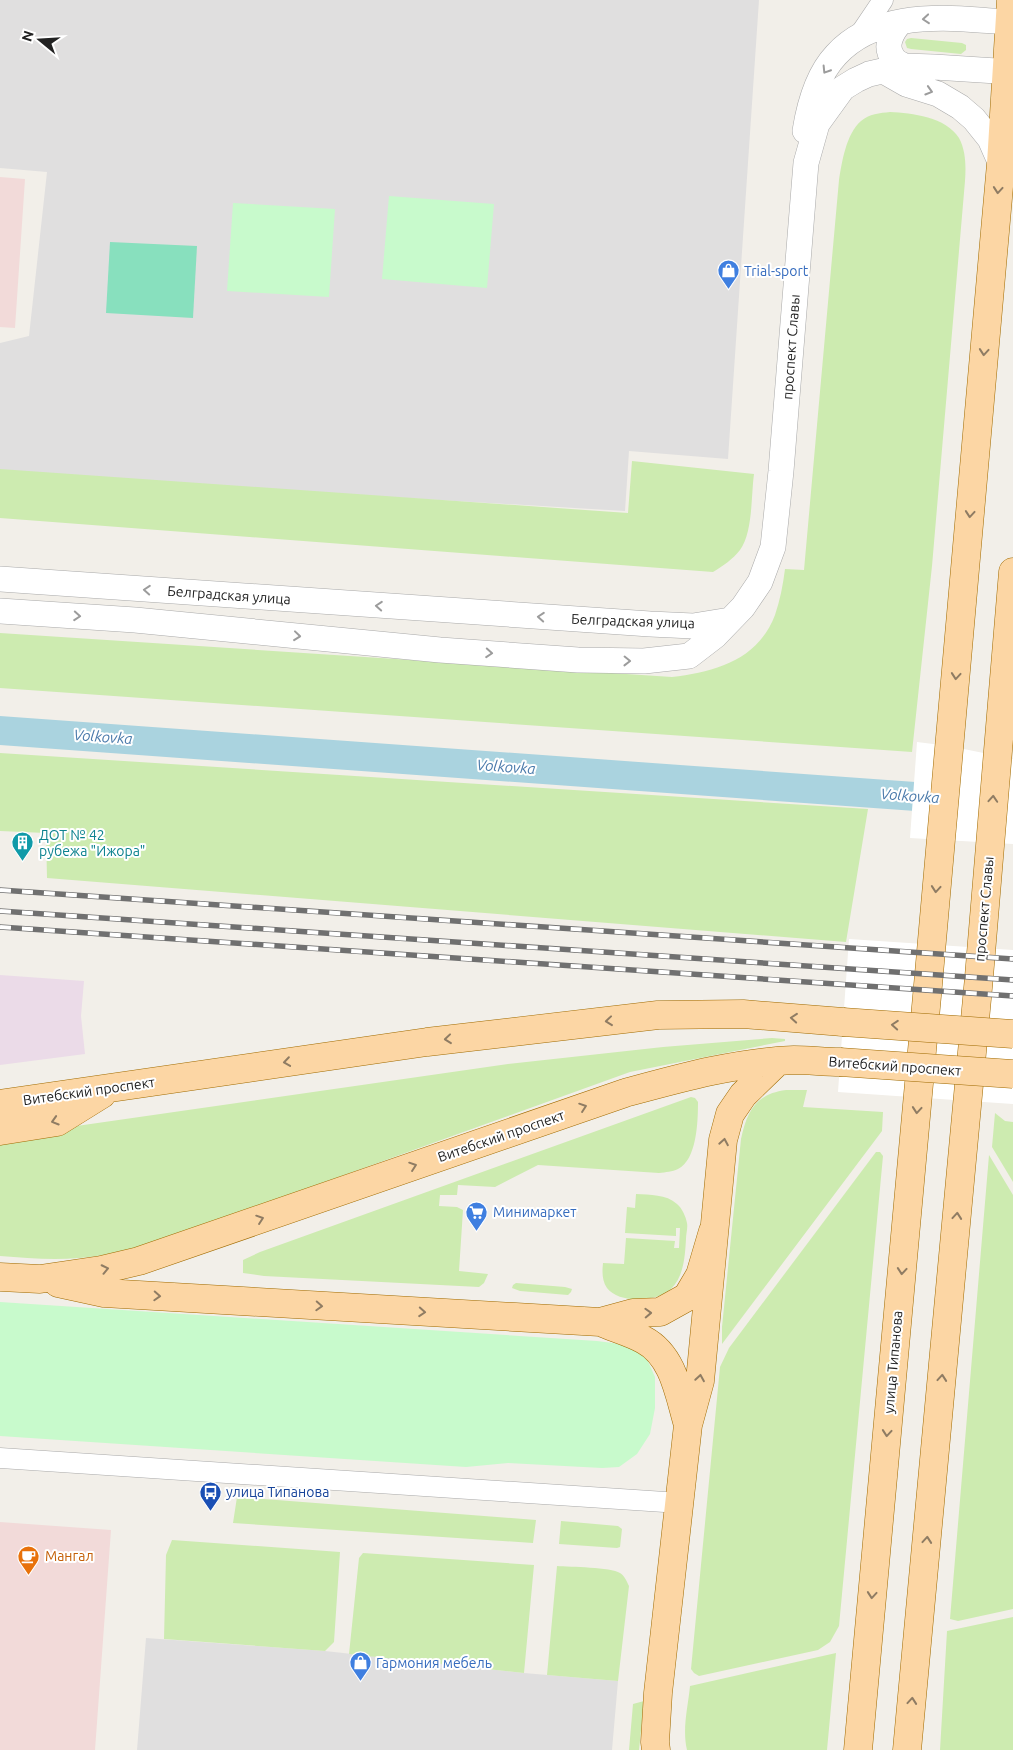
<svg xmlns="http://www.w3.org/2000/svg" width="1013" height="1750" font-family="Ubuntu,sans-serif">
	<rect width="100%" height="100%" fill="#f2efe9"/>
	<!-- residential -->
	<path fill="#e0dfdf" d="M 0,0 L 759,0 L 728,459 L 629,451 L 625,511 L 0,474 L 0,343 L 29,336 L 47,172 L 0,168 Z
		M 146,1638 L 325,1651 L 524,1673 L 618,1681 L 612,1750 L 137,1750 Z"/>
	<!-- commercial -->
	<path fill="#f2dad9" d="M 0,177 L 25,179 L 15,328 L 0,327 Z
		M 0,1522 L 111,1530 L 95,1750 L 0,1750 Z"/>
	<!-- industrial -->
	<path fill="#ebdbe8" d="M 0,975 L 84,981 L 81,1016 L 85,1054 L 0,1065 Z"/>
	<!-- grass -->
	<path fill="#cdebb0" d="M 911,38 L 962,43 L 966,45 L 966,50 L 961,54 L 911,49 L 907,48 L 905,42 L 907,39 Z
		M 890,112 C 912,113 946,117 959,138 C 966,151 966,167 965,181 L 932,566 L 912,752 L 0,688 L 0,633 L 672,677 C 715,672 758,660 775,615 C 780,600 783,585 785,569 L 804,570 L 839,180 C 842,162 846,134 861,121 C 869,114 880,113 890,112 Z
		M 632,461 L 754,474 C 751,496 753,532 740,550 C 733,559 723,566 713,572 L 0,518 L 0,469 L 628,513 Z
		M 0,753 L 868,809 L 846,942 L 47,878 L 46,833 L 0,831 Z
		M 772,1038 L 785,1039 L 785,1041 L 630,1072 L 189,1231 C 161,1239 133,1250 104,1255 C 69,1261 35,1259 0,1256 L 0,1137 L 508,1064 L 663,1047 Z
		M 786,1090 L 807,1090 L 803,1107 L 883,1112 L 882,1131 L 722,1344 L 722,1327 L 741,1139 C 747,1112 755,1094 786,1090 Z
		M 691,1097 L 695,1098 L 698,1102 C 698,1121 697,1160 678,1169 C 672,1172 666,1172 659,1173 L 538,1165 L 495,1187 L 458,1185 L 457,1195 L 440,1195 L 439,1206 L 457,1207 L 463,1210 L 459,1271 L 488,1274 L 484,1283 L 479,1287 L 264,1276 L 243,1273 L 243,1260 L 260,1252 Z
		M 995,1113 L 1005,1121 L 1013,1122 L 1013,1182 L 992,1147 Z
		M 876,1152 L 880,1152 L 883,1156 L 839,1626 L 830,1642 L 818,1650 L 699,1676 L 694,1673 L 691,1669 L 720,1367 L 729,1348 Z
		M 989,1155 L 1013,1195 L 1013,1609 L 958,1621 L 950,1619 Z
		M 636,1194 C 650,1195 666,1194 677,1204 C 682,1208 686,1217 687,1223 C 688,1228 686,1234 686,1239 C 685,1256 684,1276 671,1289 C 657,1302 619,1304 607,1288 C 602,1281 602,1272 603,1263 L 624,1264 L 626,1238 L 675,1241 L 674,1248 L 679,1248 L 680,1228 L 676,1228 L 676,1236 L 625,1233 L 627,1207 L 635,1208 Z
		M 516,1283 L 565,1287 L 572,1289 L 571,1292 L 568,1295 L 520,1291 L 512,1288 L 513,1285 Z
		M 237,1497 L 536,1520 L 533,1543 L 233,1523 Z
		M 561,1521 L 618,1526 L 622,1529 L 620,1547 L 617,1548 L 559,1544 Z
		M 172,1540 L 340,1552 L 334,1642 L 325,1651 L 164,1639 L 166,1555 Z
		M 363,1553 L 534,1565 L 524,1673 L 349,1654 L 359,1558 Z
		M 557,1566 C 570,1567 611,1567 620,1573 C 625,1576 627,1582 629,1586 L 618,1681 L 547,1675 Z
		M 1013,1617 L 1013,1750 L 940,1750 L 947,1631 Z
		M 836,1653 L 827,1750 L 687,1750 C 682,1729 688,1707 690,1686 Z
		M 644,1701 L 639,1750 L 629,1750 L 633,1704 Z"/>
	<!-- park -->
	<path fill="#c8facc" d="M 389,196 L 494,204 L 487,288 L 382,279 Z
		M 233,203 L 335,209 L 329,297 L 227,291 Z
		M 0,1302 L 597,1341 L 628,1345 L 647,1359 L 655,1377 L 655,1408 L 650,1434 L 637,1454 L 619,1467 L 602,1468 L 508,1463 L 466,1467 L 0,1436 Z"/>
	<!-- pitch -->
	<path fill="#88e0be" d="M 110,242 L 197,246 L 193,318 L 106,313 Z"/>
	<!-- water -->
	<path fill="#aad3df" d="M 0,716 L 1013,789 L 1013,818 L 0,745 Z"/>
	<!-- pier -->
	<path fill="#fff" d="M 917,742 L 949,746 L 1013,759 L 1013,844 L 910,838 Z
		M 849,939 L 1013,950 L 1013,1104 L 838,1092 Z"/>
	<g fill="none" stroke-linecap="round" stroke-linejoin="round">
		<defs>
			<path id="minor" d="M 858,37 L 883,0
				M 0,1458 L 680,1503"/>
			<path id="tertiary" d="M 901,22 C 892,31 883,47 894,59 C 896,62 901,64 904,66
				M 885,72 L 906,84 L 938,94 L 960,107 L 974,119 L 990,139 L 1001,164
				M 805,131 C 809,106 818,74 836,55 C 871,16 932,16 979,20 C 990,21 1002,21 1013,24
				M 0,579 L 650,624 L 693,626 L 730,620
				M 0,611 L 135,620 L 440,650 L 578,660 L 644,661 L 689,656 L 715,636 L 743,607 L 760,582 L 773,547 L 781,471 L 806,163 L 817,124 L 843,88 L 856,80 L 869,74 L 904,66 L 934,67 L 1013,72"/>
			<path id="primary" d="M 0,1104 L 427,1042 L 658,1015 L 743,1014 L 843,1022
				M 0,1131 L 57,1122 L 102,1094
				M 0,1277 L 40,1279 L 101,1270 L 139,1261 L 625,1093 C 680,1078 737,1062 794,1060 C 809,1060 825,1062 840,1062
				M 58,1283 L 104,1293 L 600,1322 L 633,1313 L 660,1312 L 687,1297 L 700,1275 L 713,1231
				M 600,1322 C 614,1328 632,1333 644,1340 C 674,1356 679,1395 688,1425
				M 656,1750 L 655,1742 L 658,1693 L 688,1425 L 700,1381 L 723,1140 L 730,1114 L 743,1095 L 777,1062
				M 858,1750 L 929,974 L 1001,164 L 1011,0
				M 907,1750 L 979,977 L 1013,572"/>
		</defs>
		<!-- minor casing -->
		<use href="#minor" stroke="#a9a9a9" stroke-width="21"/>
		<!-- tertiary casing -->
		<use href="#tertiary" stroke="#a9a9a9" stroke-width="26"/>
		<!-- primary casing -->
		<use href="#primary" stroke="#a06b00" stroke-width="29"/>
		<!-- minor -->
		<use href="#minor" stroke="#fff" stroke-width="20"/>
		<!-- tertiary -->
		<use href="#tertiary" stroke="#fff" stroke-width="25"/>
		<!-- primary -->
		<use href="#primary" stroke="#fcd6a4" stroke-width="28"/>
		<defs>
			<path id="rail" d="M 0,890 L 1013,959
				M 0,911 L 1013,980
				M 0,927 L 1013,996"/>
		</defs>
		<!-- rail casing -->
		<use href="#rail" stroke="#707070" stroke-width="5.5"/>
		<!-- rail -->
		<use href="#rail" stroke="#fff" stroke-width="4" stroke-dasharray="11" stroke-linecap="butt"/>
		<defs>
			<path id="primary-bridge" d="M 843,1022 L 1013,1034
				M 840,1062 L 1013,1074"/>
		</defs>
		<!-- primary-bridge casing -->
		<use href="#primary-bridge" stroke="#a06b00" stroke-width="29" stroke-linecap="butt"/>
		<!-- primary-bridge -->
		<use href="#primary-bridge" stroke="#fcd6a4" stroke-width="28"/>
	</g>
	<!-- one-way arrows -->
	<defs><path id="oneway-chevron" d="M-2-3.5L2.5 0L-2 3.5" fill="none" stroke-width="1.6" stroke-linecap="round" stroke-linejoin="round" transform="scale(1.25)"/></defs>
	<g stroke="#9c9c9c">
		<use href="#oneway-chevron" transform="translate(926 19) rotate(175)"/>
		<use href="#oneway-chevron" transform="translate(826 70) rotate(122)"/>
		<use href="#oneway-chevron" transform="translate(929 91) rotate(17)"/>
		<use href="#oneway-chevron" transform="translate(147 590) rotate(-176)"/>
		<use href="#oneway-chevron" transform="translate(379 606) rotate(-176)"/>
		<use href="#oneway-chevron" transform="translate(77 616) rotate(4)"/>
		<use href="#oneway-chevron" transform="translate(541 617) rotate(-176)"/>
		<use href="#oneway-chevron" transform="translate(297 636) rotate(6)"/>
		<use href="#oneway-chevron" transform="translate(489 653) rotate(4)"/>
		<use href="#oneway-chevron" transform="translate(627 661) rotate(1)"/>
	</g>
	<g stroke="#8f7c63">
		<use href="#oneway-chevron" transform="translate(998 190) rotate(95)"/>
		<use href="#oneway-chevron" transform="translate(984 352) rotate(95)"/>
		<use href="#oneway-chevron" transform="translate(970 514) rotate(95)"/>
		<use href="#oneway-chevron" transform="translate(956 676) rotate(95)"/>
		<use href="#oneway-chevron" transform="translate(993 799) rotate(-86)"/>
		<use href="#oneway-chevron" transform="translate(936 889) rotate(95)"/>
		<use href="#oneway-chevron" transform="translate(794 1018) rotate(-175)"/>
		<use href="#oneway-chevron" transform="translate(609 1021) rotate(174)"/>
		<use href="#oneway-chevron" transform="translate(895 1025) rotate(-176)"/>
		<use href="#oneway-chevron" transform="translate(448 1039) rotate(174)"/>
		<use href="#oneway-chevron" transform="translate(287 1062) rotate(172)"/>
		<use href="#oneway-chevron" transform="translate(583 1107) rotate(-19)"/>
		<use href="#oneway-chevron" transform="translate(917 1110) rotate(95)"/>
		<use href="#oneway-chevron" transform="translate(55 1121) rotate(163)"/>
		<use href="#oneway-chevron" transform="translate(724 1142) rotate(-80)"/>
		<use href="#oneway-chevron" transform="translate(413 1166) rotate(-19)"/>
		<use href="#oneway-chevron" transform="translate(957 1216) rotate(-85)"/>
		<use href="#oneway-chevron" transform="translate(260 1219) rotate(-19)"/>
		<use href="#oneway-chevron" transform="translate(105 1269) rotate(-12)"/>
		<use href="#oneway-chevron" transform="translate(902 1271) rotate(95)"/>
		<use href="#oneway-chevron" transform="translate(157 1296) rotate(3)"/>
		<use href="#oneway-chevron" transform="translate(319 1306) rotate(3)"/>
		<use href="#oneway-chevron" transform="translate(422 1312) rotate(4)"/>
		<use href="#oneway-chevron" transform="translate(648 1313) rotate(-2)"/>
		<use href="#oneway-chevron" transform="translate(700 1378) rotate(-81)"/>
		<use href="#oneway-chevron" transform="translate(942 1378) rotate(-85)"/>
		<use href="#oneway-chevron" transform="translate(887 1433) rotate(95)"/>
		<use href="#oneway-chevron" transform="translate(927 1540) rotate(-85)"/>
		<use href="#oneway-chevron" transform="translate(872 1595) rotate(95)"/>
		<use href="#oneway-chevron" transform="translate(912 1701) rotate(-85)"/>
	</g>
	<!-- icons -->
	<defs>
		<symbol id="shop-pin" viewBox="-11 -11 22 30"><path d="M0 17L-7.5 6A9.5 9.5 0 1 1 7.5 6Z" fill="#3f7fe0" stroke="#fff"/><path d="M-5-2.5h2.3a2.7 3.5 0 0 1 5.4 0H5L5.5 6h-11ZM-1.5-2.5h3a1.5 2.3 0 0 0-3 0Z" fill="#fff"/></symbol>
		<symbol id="building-pin" viewBox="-11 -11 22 30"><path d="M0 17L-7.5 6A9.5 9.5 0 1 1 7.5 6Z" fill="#0f9aa8" stroke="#fff"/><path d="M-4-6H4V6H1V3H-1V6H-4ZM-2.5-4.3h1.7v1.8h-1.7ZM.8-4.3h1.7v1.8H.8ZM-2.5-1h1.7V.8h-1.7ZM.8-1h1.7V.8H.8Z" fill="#fff"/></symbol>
		<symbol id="supermarket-pin" viewBox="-11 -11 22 30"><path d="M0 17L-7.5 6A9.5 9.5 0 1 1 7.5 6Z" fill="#3f7fe0" stroke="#fff"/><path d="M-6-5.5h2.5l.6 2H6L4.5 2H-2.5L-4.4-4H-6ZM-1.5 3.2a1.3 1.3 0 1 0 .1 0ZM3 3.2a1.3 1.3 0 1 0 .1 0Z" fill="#fff"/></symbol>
		<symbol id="bus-pin" viewBox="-11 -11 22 30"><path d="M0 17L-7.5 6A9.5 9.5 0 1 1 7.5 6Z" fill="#1a4fb4" stroke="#fff"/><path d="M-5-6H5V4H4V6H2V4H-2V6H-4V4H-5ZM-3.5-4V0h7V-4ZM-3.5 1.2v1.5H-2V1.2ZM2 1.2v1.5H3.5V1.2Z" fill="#fff"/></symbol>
		<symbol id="cafe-pin" viewBox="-11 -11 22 30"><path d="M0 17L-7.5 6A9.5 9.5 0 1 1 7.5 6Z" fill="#e8710a" stroke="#fff"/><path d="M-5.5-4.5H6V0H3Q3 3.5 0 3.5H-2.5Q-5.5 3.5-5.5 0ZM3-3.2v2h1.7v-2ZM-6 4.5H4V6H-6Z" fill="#fff"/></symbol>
	</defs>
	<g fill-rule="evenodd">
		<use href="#shop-pin" x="716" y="258" width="25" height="34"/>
		<use href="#building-pin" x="10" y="830" width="25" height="34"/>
		<use href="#supermarket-pin" x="464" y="1200" width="25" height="34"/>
		<use href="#bus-pin" x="198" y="1480" width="25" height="34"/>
		<use href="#cafe-pin" x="16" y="1544" width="25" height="34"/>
		<use href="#shop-pin" x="348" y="1650" width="25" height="34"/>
	</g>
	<g text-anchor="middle" stroke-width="4" stroke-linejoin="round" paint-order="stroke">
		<!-- shop labels -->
		<g font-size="14" fill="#366cbe" stroke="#fff" text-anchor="start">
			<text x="744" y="276">Trial-sport</text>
			<text x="493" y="1217">Минимаркет</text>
			<text x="376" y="1668">Гармония мебель</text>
		</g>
		<!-- street labels -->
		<g font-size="14" fill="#222" stroke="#fff">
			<text transform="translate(791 347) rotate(-86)" y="5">проспект Славы</text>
			<text transform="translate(229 595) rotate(4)" y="5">Белградская улица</text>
			<text transform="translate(633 621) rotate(2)" y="5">Белградская улица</text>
			<text transform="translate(984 909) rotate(-85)" y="5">проспект Славы</text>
			<text transform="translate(895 1066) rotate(4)" y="5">Витебский проспект</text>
			<text transform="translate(89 1091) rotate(-8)" y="5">Витебский проспект</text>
			<text transform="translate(501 1136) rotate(-19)" y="5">Витебский проспект</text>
			<text transform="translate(893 1362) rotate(-85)" y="5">улица Типанова</text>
		</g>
		<!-- culture labels -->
		<g font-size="14" fill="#0d838f" stroke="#fff" text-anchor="start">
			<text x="39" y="840">ДОТ № 42<tspan x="39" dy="16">рубежа "Ижора"</tspan></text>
		</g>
		<!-- transit labels -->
		<g font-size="14" fill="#164399" stroke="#fff" text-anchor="start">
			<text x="226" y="1497">улица Типанова</text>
		</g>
		<!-- food labels -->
		<g font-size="14" fill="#c56008" stroke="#fff" text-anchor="start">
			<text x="45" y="1561">Мангал</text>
		</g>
		<!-- water labels -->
		<g font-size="15" font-style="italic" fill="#4a7aab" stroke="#fff">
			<text transform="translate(103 737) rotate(4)" y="5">Volkovka</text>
			<text transform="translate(506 767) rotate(4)" y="5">Volkovka</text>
			<text transform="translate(910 796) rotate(4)" y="5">Volkovka</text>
		</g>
	</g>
	<!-- north arrow -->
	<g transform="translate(40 40) rotate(288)" stroke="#ffffff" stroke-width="4" paint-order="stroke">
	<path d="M0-4L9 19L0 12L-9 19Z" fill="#222222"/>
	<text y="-8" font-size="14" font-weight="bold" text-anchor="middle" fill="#222222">N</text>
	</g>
</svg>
